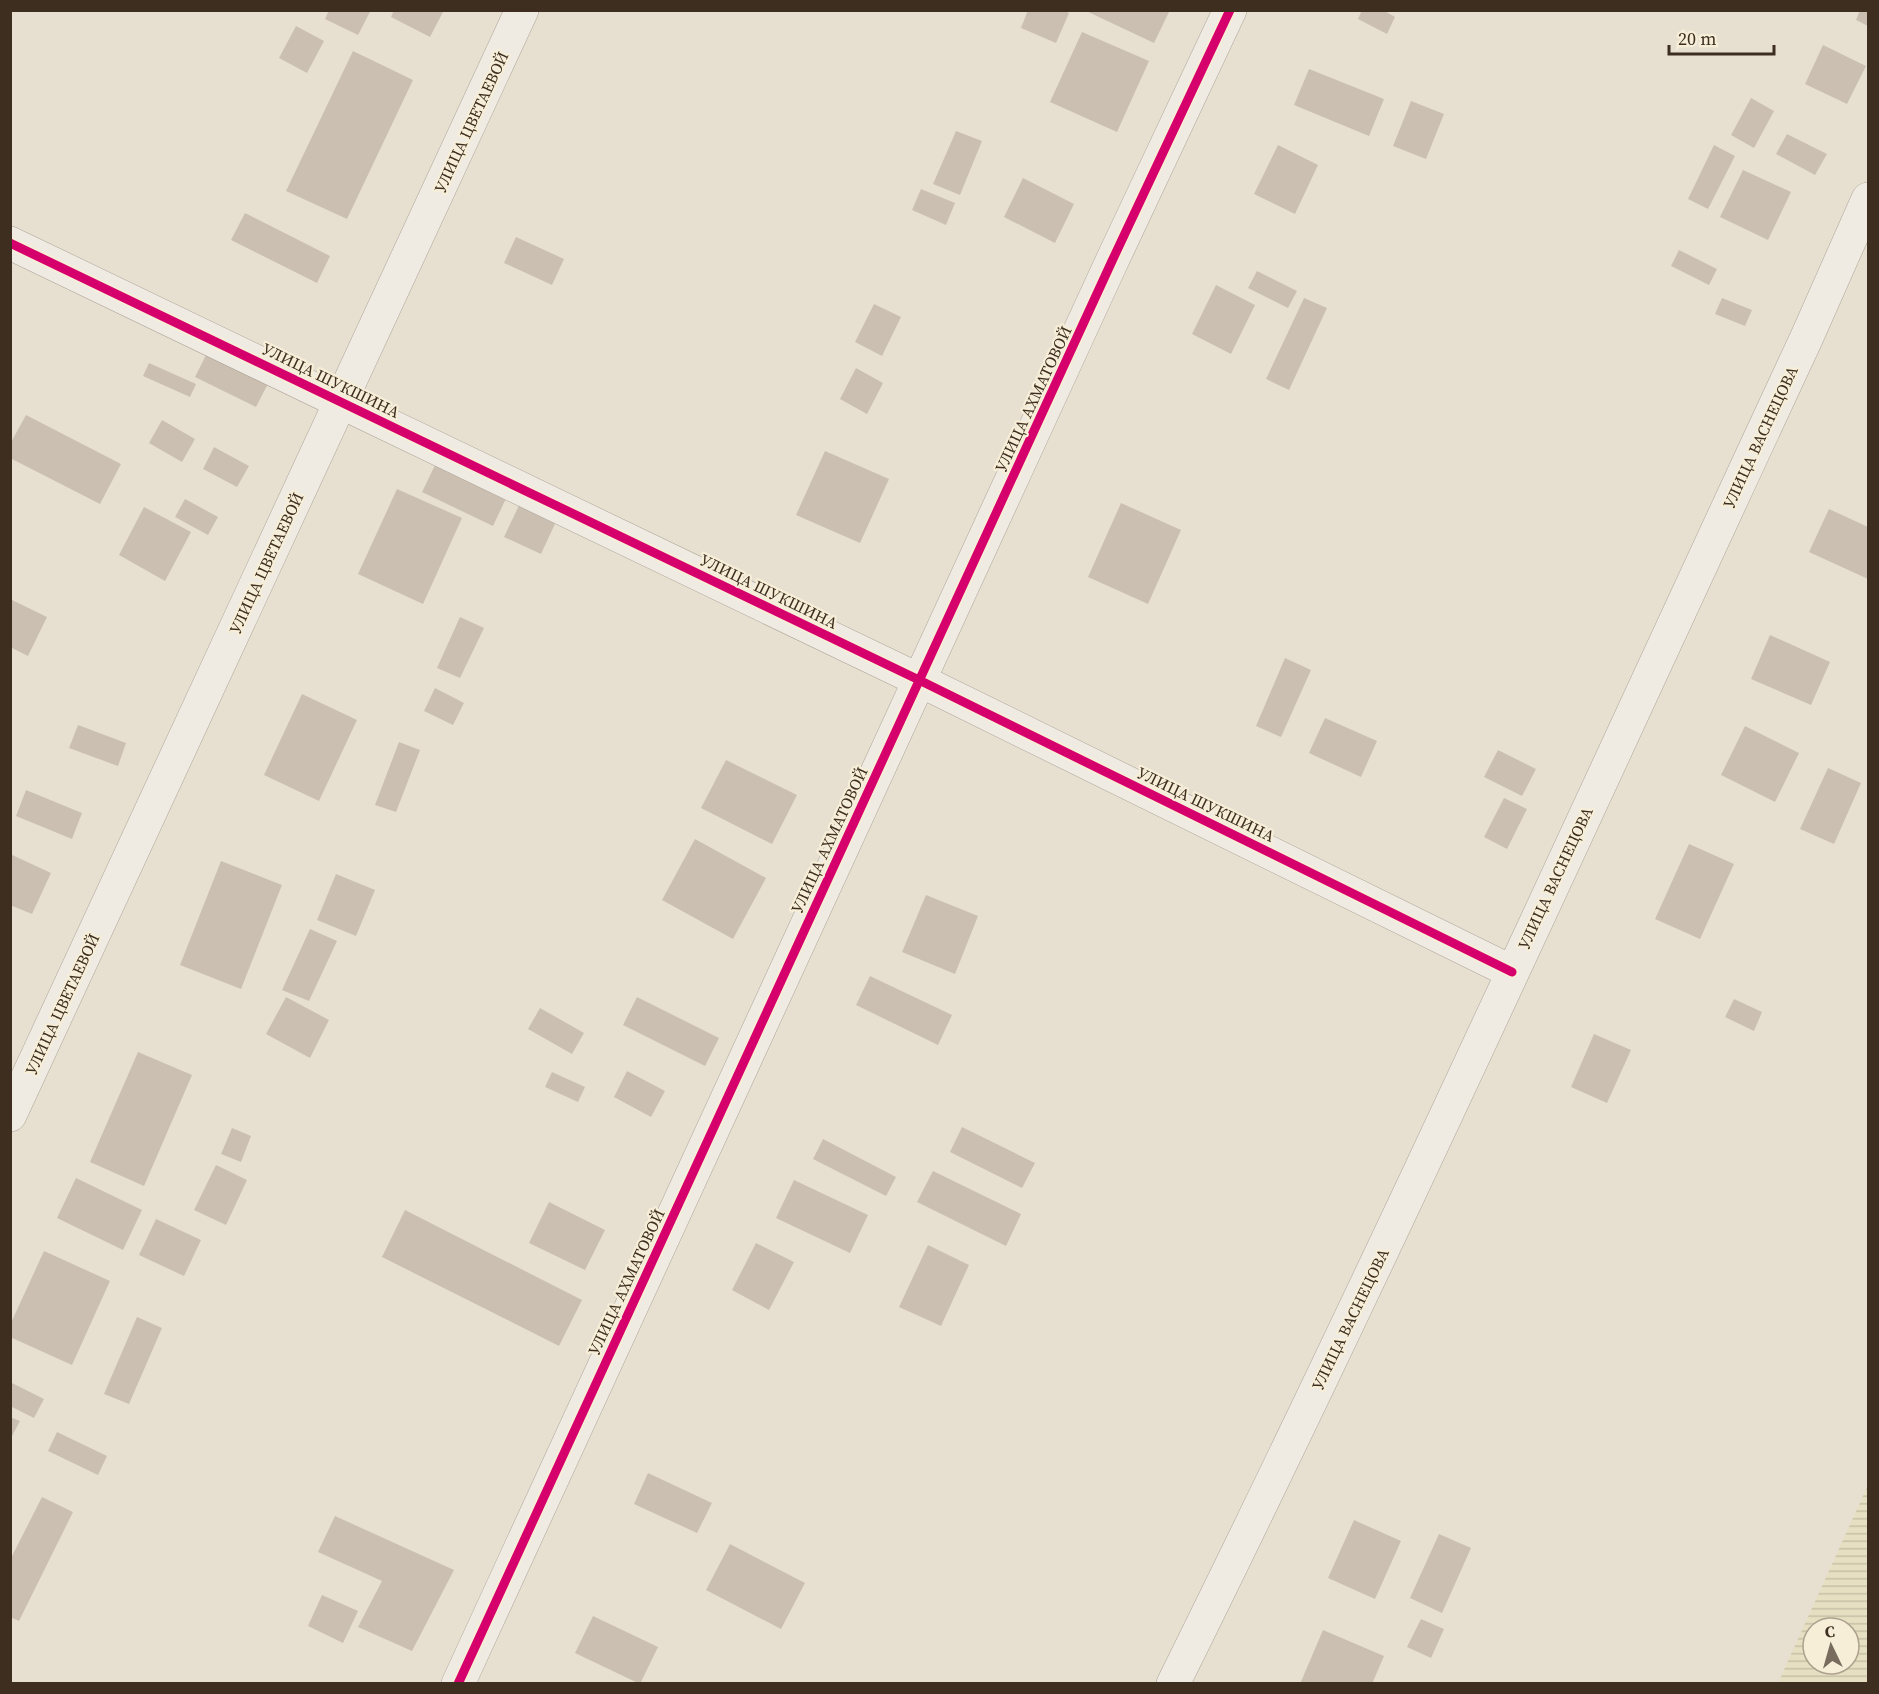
<svg xmlns="http://www.w3.org/2000/svg" width="1879" height="1694" font-family="'Source Serif 4',serif">
	<defs>
		<pattern id="farmland-rules" width="6" height="5" patternUnits="userSpaceOnUse" patternTransform="scale(1.5)"><rect width="6" height="5" fill="#e6dfc2"/><path d="M0 2.5h6" fill="none" stroke="#c6c0a6"/></pattern>
	</defs>
	<rect width="100%" height="100%" fill="#e7e0d1"/>
	<!-- farmland -->
	<path fill="url(#farmland-rules)" fill-rule="evenodd" d="M 1868,1485 L 1868,1683 L 1778,1683 ZM 1813,1628 L 1849,1628 L 1849,1664 L 1813,1664 Z"/>
	<!-- building -->
	<path fill="#cbbfb2" d="M 329,10 L 371,10 L 358,35 L 325,19 Z
		M 394,10 L 444,10 L 430,37 L 391,17 Z
		M 1028,10 L 1063,10 L 1069,13 L 1056,43 L 1021,28 Z
		M 1084,10 L 1166,10 L 1169,12 L 1154,43 Z
		M 1362,10 L 1383,10 L 1395,17 L 1387,34 L 1358,19 Z
		M 1860,10 L 1868,10 L 1868,26 L 1856,20 Z
		M 296,26 L 324,41 L 307,73 L 279,58 Z
		M 1082,32 L 1149,61 L 1117,132 L 1050,102 Z
		M 1823,45 L 1866,66 L 1847,104 L 1805,84 Z
		M 353,51 L 413,80 L 347,219 L 286,191 Z
		M 1309,69 L 1384,99 L 1369,136 L 1294,105 Z
		M 1751,98 L 1774,111 L 1754,148 L 1731,135 Z
		M 1411,101 L 1444,114 L 1426,159 L 1393,146 Z
		M 956,131 L 982,141 L 960,195 L 933,184 Z
		M 1787,134 L 1827,154 L 1815,175 L 1776,154 Z
		M 1278,145 L 1318,165 L 1295,214 L 1254,194 Z
		M 1714,145 L 1735,156 L 1708,209 L 1688,199 Z
		M 1743,170 L 1791,192 L 1768,240 L 1720,217 Z
		M 1023,178 L 1074,204 L 1055,243 L 1004,217 Z
		M 921,189 L 955,203 L 946,225 L 912,210 Z
		M 245,213 L 330,256 L 317,283 L 231,240 Z
		M 516,237 L 564,259 L 552,285 L 504,263 Z
		M 1679,250 L 1717,269 L 1709,285 L 1671,266 Z
		M 1257,271 L 1297,291 L 1288,308 L 1248,288 Z
		M 1216,285 L 1255,305 L 1231,354 L 1192,334 Z
		M 1304,298 L 1327,308 L 1289,390 L 1266,379 Z
		M 1722,298 L 1752,310 L 1745,326 L 1715,314 Z
		M 874,304 L 901,317 L 882,356 L 855,342 Z
		M 212,343 L 273,374 L 256,407 L 195,377 Z
		M 149,363 L 196,384 L 190,397 L 143,376 Z
		M 856,368 L 883,383 L 867,414 L 840,399 Z
		M 26,415 L 121,464 L 100,504 L 10,458 L 10,444 Z
		M 162,420 L 195,439 L 182,462 L 149,443 Z
		M 214,447 L 249,466 L 237,487 L 203,469 Z
		M 825,451 L 889,479 L 860,543 L 796,515 Z
		M 440,455 L 511,488 L 493,526 L 422,492 Z
		M 397,489 L 462,518 L 423,604 L 358,574 Z
		M 523,497 L 560,513 L 541,554 L 504,537 Z
		M 185,499 L 218,517 L 208,535 L 175,517 Z
		M 1121,503 L 1181,530 L 1148,604 L 1088,577 Z
		M 144,507 L 191,532 L 165,581 L 119,555 Z
		M 1829,509 L 1868,527 L 1868,579 L 1809,552 Z
		M 10,599 L 47,617 L 28,656 L 10,647 Z
		M 460,617 L 484,628 L 460,678 L 437,668 Z
		M 1770,635 L 1830,662 L 1811,705 L 1751,679 Z
		M 1285,658 L 1311,670 L 1281,737 L 1256,726 Z
		M 435,688 L 464,703 L 453,725 L 424,711 Z
		M 302,694 L 357,720 L 319,801 L 264,775 Z
		M 1325,718 L 1377,741 L 1361,777 L 1309,753 Z
		M 78,725 L 126,743 L 118,766 L 69,748 Z
		M 1745,726 L 1799,753 L 1775,802 L 1721,775 Z
		M 399,742 L 420,750 L 396,812 L 375,805 Z
		M 1498,750 L 1536,769 L 1522,796 L 1484,777 Z
		M 726,760 L 797,795 L 772,844 L 701,808 Z
		M 1828,768 L 1861,783 L 1834,844 L 1800,829 Z
		M 26,790 L 82,813 L 72,839 L 16,816 Z
		M 1504,798 L 1527,809 L 1507,849 L 1484,837 Z
		M 695,839 L 766,878 L 733,939 L 662,900 Z
		M 1689,844 L 1734,864 L 1700,939 L 1655,919 Z
		M 10,854 L 51,873 L 32,914 L 10,905 Z
		M 221,861 L 282,885 L 241,989 L 180,965 Z
		M 336,874 L 375,890 L 356,936 L 317,920 Z
		M 926,895 L 978,916 L 955,974 L 902,952 Z
		M 310,929 L 337,941 L 309,1001 L 282,990 Z
		M 870,976 L 952,1015 L 938,1045 L 856,1005 Z
		M 286,997 L 329,1020 L 310,1058 L 266,1034 Z
		M 637,997 L 719,1038 L 705,1066 L 623,1025 Z
		M 1734,999 L 1762,1012 L 1754,1031 L 1725,1017 Z
		M 540,1008 L 584,1033 L 572,1054 L 528,1029 Z
		M 1594,1034 L 1631,1050 L 1607,1103 L 1571,1087 Z
		M 138,1052 L 192,1075 L 144,1186 L 90,1162 Z
		M 627,1071 L 665,1091 L 651,1117 L 614,1097 Z
		M 552,1072 L 585,1087 L 578,1102 L 545,1087 Z
		M 962,1127 L 1035,1163 L 1022,1188 L 950,1152 Z
		M 232,1128 L 251,1136 L 241,1162 L 221,1154 Z
		M 823,1139 L 896,1177 L 886,1196 L 813,1159 Z
		M 216,1165 L 247,1180 L 226,1225 L 194,1210 Z
		M 933,1171 L 1021,1214 L 1006,1246 L 917,1202 Z
		M 76,1178 L 142,1210 L 123,1250 L 57,1218 Z
		M 794,1180 L 868,1215 L 850,1253 L 776,1218 Z
		M 549,1202 L 605,1230 L 585,1270 L 529,1243 Z
		M 405,1210 L 582,1300 L 559,1346 L 382,1257 Z
		M 156,1219 L 201,1240 L 184,1276 L 139,1255 Z
		M 756,1243 L 794,1262 L 769,1310 L 732,1290 Z
		M 928,1245 L 969,1265 L 941,1326 L 899,1307 Z
		M 44,1251 L 110,1281 L 72,1365 L 10,1337 L 10,1325 Z
		M 137,1317 L 162,1328 L 129,1404 L 104,1394 Z
		M 10,1382 L 44,1399 L 34,1418 L 10,1406 Z
		M 10,1417 L 20,1421 L 10,1440 Z
		M 57,1432 L 107,1456 L 98,1475 L 48,1451 Z
		M 648,1473 L 712,1503 L 697,1533 L 634,1504 Z
		M 42,1497 L 73,1512 L 19,1621 L 10,1617 L 10,1560 Z
		M 335,1516 L 454,1570 L 412,1651 L 358,1627 L 382,1581 L 318,1552 Z
		M 1354,1520 L 1401,1541 L 1375,1599 L 1328,1578 Z
		M 1439,1534 L 1471,1548 L 1442,1613 L 1410,1598 Z
		M 730,1544 L 805,1583 L 781,1629 L 706,1590 Z
		M 322,1595 L 358,1611 L 343,1643 L 308,1626 Z
		M 593,1616 L 658,1647 L 640,1684 L 575,1653 Z
		M 1421,1619 L 1444,1629 L 1431,1658 L 1407,1647 Z
		M 1323,1630 L 1384,1656 L 1372,1684 L 1300,1684 Z"/>
	<g fill="none" stroke-linecap="round" stroke-linejoin="round">
		<defs>
			<path id="minor" d="M 10,243 L 919,680 L 1512,972
				M 10,1115 L 522,10
				M 458,1684 L 1112,261 L 1230,10
				M 1173,1684 C 1393,1240 1597,788 1806,339 L 1868,199"/>
		</defs>
		<!-- minor casing -->
		<use href="#minor" stroke="#ada599" stroke-width="34"/>
		<!-- minor -->
		<use href="#minor" stroke="#efebe3" stroke-width="33"/>
		<defs>
			<path id="cycleway" d="M 10,243 L 919,680 L 1512,972
				M 458,1684 L 1112,261 L 1230,10"/>
		</defs>
		<!-- cycleway casing -->
		<use href="#cycleway" stroke="#f7eed8" stroke-width="13"/>
		<!-- cycleway -->
		<use href="#cycleway" stroke="#d6006c" stroke-width="9"/>
	</g>
	<g text-anchor="middle" stroke-width="4.5" stroke-linejoin="round" paint-order="stroke">
		<!-- street labels -->
		<g font-size="16" fill="#3d2e20" stroke="#f7eed8">
			<text transform="translate(471 122) rotate(-65)" y="6">УЛИЦА ЦВЕТАЕВОЙ</text>
			<text transform="translate(331 380) rotate(26)" y="6">УЛИЦА ШУКШИНА</text>
			<text transform="translate(1033 399) rotate(-65)" y="6">УЛИЦА АХМАТОВОЙ</text>
			<text transform="translate(1760 437) rotate(-65)" y="6">УЛИЦА ВАСНЕЦОВА</text>
			<text transform="translate(266 563) rotate(-65)" y="6">УЛИЦА ЦВЕТАЕВОЙ</text>
			<text transform="translate(769 591) rotate(26)" y="6">УЛИЦА ШУКШИНА</text>
			<text transform="translate(1206 804) rotate(26)" y="6">УЛИЦА ШУКШИНА</text>
			<text transform="translate(829 840) rotate(-65)" y="6">УЛИЦА АХМАТОВОЙ</text>
			<text transform="translate(1555 878) rotate(-65)" y="6">УЛИЦА ВАСНЕЦОВА</text>
			<text transform="translate(62 1004) rotate(-65)" y="6">УЛИЦА ЦВЕТАЕВОЙ</text>
			<text transform="translate(626 1282) rotate(-65)" y="6">УЛИЦА АХМАТОВОЙ</text>
			<text transform="translate(1350 1319) rotate(-64)" y="6">УЛИЦА ВАСНЕЦОВА</text>
		</g>
	</g>
	<!-- border -->
	<rect width="1879" height="1694" fill="none" stroke="#3d2e20" stroke-width="24"/>
	<!-- north arrow -->
	<g transform="translate(1831 1646) rotate(355)"><circle r="28" fill="#f7eed8" stroke="#ada18e" stroke-width="1.5"/>
	<path d="M0-4.5L10 22L0 15L-10 22Z" fill="#786c5e"/>
	<text y="-9" font-size="16" font-weight="bold" text-anchor="middle" fill="#3d2e20">С</text>
	</g>
	<!-- scale -->
	<path d="M1669 45v9h105v-9" fill="none" stroke="#3d2e20" stroke-width="3"/>
	<text x="1678" y="45" font-size="18" fill="#3d2e20" stroke="#f7eed8" stroke-width="4.5" paint-order="stroke">20 m</text>
</svg>
